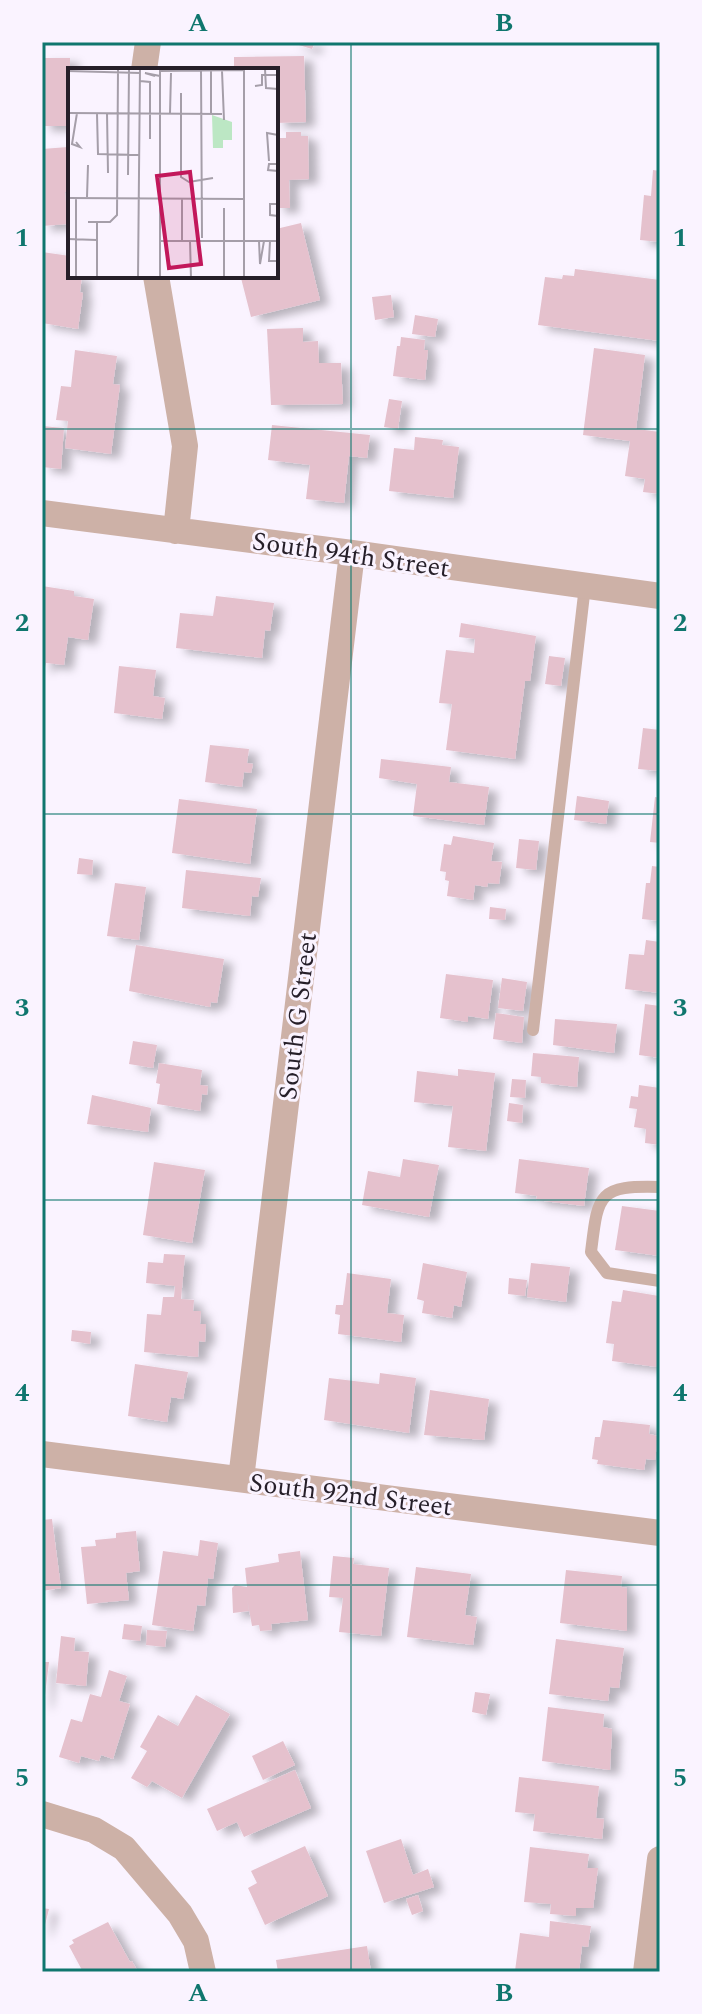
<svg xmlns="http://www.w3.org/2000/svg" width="702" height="2014" font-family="Spectral,serif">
	<defs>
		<filter id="shadow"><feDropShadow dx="9" dy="5" stdDeviation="4" flood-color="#0004"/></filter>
	</defs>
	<rect width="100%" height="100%" fill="#faf3ff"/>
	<!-- building -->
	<path fill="#e5c1cd" filter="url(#shadow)" d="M 289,42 L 315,42 L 312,49 Z
		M 304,56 L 306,122 L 276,123 L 276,70 L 234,70 L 234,57 Z
		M 42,58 L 70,58 L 69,126 L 42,126 Z
		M 286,132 L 301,132 L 301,136 L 308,136 L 309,179 L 289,180 L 290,208 L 276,208 L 276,138 L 286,138 Z
		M 68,147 L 70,192 L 65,192 L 68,224 L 42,226 L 42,149 Z
		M 653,170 L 660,171 L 660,242 L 640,240 L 644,195 L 651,196 Z
		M 301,223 L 320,300 L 251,317 L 241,278 L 276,276 L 276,229 Z
		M 42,252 L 70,256 L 70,276 L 82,276 L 80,292 L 83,293 L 78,329 L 42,323 Z
		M 575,269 L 660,280 L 660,341 L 538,325 L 545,277 L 562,279 L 563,275 L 574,276 Z
		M 391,295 L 394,317 L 375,320 L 372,297 Z
		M 415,315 L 438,319 L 435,337 L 412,334 Z
		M 303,328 L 303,342 L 318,341 L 319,363 L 341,363 L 343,404 L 271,405 L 267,329 Z
		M 401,337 L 425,340 L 424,350 L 428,350 L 425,380 L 393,376 L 397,346 L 400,346 Z
		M 594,348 L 645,355 L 636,429 L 660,432 L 660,494 L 643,492 L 645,479 L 625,476 L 630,441 L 583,435 Z
		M 75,350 L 117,356 L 113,384 L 120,385 L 111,454 L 65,448 L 68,421 L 56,420 L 61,386 L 71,387 Z
		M 389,399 L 402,401 L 398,429 L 384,427 Z
		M 272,425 L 370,435 L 367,458 L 349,456 L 344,503 L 306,499 L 310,465 L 268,460 Z
		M 42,426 L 64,428 L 61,469 L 42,467 Z
		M 415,437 L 443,440 L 442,445 L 459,447 L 453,498 L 389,491 L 394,448 L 414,450 Z
		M 42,586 L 74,591 L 74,596 L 94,599 L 88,640 L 68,637 L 64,665 L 46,663 L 45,668 L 42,668 Z
		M 216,596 L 274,603 L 270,631 L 265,630 L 262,658 L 176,648 L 180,613 L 213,616 Z
		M 461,623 L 536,636 L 530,681 L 525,681 L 515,759 L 446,750 L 452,704 L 439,703 L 446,650 L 474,653 L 475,639 L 459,637 Z
		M 549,656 L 565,658 L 561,686 L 545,684 Z
		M 119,666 L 156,670 L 153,696 L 165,698 L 162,719 L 114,713 Z
		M 643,728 L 660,730 L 660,771 L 638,769 Z
		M 210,745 L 249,749 L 247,763 L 253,764 L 251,773 L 244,772 L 242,787 L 205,782 Z
		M 381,759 L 451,767 L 449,782 L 489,787 L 484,825 L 413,816 L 417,784 L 379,778 Z
		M 577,796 L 609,801 L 606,824 L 574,820 Z
		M 655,797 L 660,798 L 660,843 L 650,842 Z
		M 179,799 L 257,809 L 250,864 L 172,853 Z
		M 453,836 L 494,843 L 491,861 L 502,862 L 499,884 L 488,883 L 487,887 L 475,885 L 473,900 L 447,896 L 449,881 L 445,880 L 446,872 L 440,871 L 444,844 L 451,845 Z
		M 519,839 L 539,841 L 536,870 L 516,868 Z
		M 79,858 L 93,860 L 92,875 L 77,874 Z
		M 652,866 L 660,867 L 660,921 L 642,919 L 646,883 L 650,883 Z
		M 186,870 L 261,878 L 258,897 L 252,896 L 250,916 L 182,908 Z
		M 115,883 L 146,887 L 139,940 L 107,936 Z
		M 490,907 L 506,909 L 505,920 L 489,919 Z
		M 646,940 L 660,942 L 660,993 L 625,989 L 629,954 L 644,955 Z
		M 136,945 L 224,959 L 217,1003 L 211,1002 L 210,1007 L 129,991 Z
		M 446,974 L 493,980 L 488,1019 L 468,1016 L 468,1022 L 440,1018 Z
		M 502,978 L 527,982 L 523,1011 L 498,1008 Z
		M 645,1004 L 660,1006 L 660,1058 L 639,1055 Z
		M 496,1013 L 524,1017 L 522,1043 L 493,1039 Z
		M 555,1019 L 617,1024 L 614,1053 L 553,1045 Z
		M 133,1041 L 157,1045 L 153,1068 L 129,1064 Z
		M 533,1053 L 579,1057 L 577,1087 L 541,1083 L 541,1077 L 531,1076 Z
		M 159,1063 L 202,1070 L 200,1085 L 208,1086 L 207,1095 L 202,1094 L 200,1111 L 157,1104 L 160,1084 L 156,1083 Z
		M 458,1069 L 495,1073 L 486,1151 L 448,1147 L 453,1106 L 414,1102 L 417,1071 L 458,1076 Z
		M 512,1079 L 526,1080 L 525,1098 L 510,1097 Z
		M 639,1085 L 660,1088 L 660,1145 L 645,1143 L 646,1129 L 634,1127 L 637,1109 L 629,1108 L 631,1096 L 638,1097 Z
		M 92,1095 L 151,1108 L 148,1132 L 87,1124 Z
		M 509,1103 L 523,1105 L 522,1123 L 507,1121 Z
		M 403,1159 L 439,1165 L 429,1217 L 362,1205 L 368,1171 L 400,1177 Z
		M 519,1159 L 589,1168 L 584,1206 L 536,1200 L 537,1196 L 515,1193 Z
		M 154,1162 L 205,1170 L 192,1243 L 143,1235 Z
		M 622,1206 L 660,1211 L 660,1256 L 615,1250 Z
		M 164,1254 L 185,1255 L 181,1299 L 194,1300 L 193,1311 L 201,1311 L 200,1324 L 206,1324 L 205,1342 L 199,1341 L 198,1357 L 144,1352 L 147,1314 L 161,1315 L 163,1297 L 174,1297 L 175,1286 L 146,1283 L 148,1262 L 163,1263 Z
		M 423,1263 L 467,1272 L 461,1307 L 454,1305 L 452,1318 L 422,1313 L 424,1301 L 417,1299 Z
		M 531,1263 L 570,1267 L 566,1302 L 527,1297 Z
		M 347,1273 L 391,1279 L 387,1313 L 404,1315 L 401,1342 L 338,1334 L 340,1315 L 335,1314 L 336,1305 L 343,1305 Z
		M 509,1278 L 527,1280 L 525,1296 L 508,1294 Z
		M 623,1290 L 659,1296 L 660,1345 L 657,1367 L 612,1361 L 614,1344 L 606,1343 L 612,1301 L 621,1302 Z
		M 72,1330 L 91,1332 L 90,1344 L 71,1341 Z
		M 135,1364 L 188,1372 L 183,1399 L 171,1397 L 167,1422 L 128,1416 Z
		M 380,1373 L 416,1378 L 409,1433 L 324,1420 L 329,1378 L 379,1384 Z
		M 430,1390 L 489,1399 L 484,1440 L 424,1435 Z
		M 603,1420 L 650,1425 L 649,1434 L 658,1436 L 655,1460 L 646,1459 L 644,1470 L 597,1464 L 598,1460 L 592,1459 L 595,1437 L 600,1437 Z
		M 52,1519 L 61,1588 L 42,1591 L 42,1520 Z
		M 136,1531 L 140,1571 L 126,1573 L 129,1600 L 87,1604 L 81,1547 L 96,1546 L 95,1540 L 116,1538 L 116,1533 Z
		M 200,1540 L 218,1543 L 213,1579 L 208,1578 L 205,1606 L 197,1605 L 193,1631 L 152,1625 L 163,1551 L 198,1556 Z
		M 300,1551 L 308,1620 L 271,1624 L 272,1630 L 260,1631 L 259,1625 L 252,1626 L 247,1598 L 249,1611 L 233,1613 L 232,1588 L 235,1585 L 247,1587 L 245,1568 L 279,1562 L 278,1554 Z
		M 333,1556 L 354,1558 L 353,1564 L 389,1568 L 381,1636 L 339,1632 L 343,1598 L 329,1597 Z
		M 416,1567 L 471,1574 L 465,1615 L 477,1617 L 473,1645 L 407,1637 Z
		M 566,1570 L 622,1576 L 621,1587 L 627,1588 L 627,1631 L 560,1623 Z
		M 124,1624 L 142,1626 L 140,1641 L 122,1639 Z
		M 147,1630 L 167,1631 L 165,1647 L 146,1645 Z
		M 61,1636 L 75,1638 L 74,1651 L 89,1652 L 86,1686 L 56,1683 Z
		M 556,1639 L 624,1648 L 619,1688 L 610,1687 L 608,1701 L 549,1694 Z
		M 42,1662 L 49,1662 L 44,1704 L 42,1704 Z
		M 109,1670 L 127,1676 L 119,1701 L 130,1704 L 113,1759 L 101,1755 L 99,1761 L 81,1756 L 79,1763 L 59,1757 L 71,1719 L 82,1722 L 90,1694 L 101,1697 Z
		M 475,1692 L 490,1694 L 486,1715 L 472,1712 Z
		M 196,1695 L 230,1714 L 182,1798 L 152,1781 L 147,1787 L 131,1778 L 147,1751 L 140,1747 L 158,1715 L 178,1726 Z
		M 548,1707 L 604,1714 L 603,1727 L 612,1729 L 610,1770 L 542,1761 Z
		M 283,1741 L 295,1765 L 263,1780 L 252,1756 Z
		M 295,1770 L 311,1808 L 244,1837 L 237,1822 L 217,1831 L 207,1809 Z
		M 519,1777 L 599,1786 L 596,1818 L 604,1819 L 602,1839 L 533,1831 L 535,1814 L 515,1812 Z
		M 401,1839 L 413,1875 L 428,1869 L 434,1887 L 384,1903 L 366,1851 Z
		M 305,1846 L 328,1896 L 265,1925 L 248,1888 L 257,1883 L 251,1871 Z
		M 530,1847 L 589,1854 L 587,1868 L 598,1868 L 593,1908 L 576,1908 L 576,1916 L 550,1914 L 551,1904 L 524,1902 Z
		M 418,1895 L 423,1911 L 412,1915 L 406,1899 Z
		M 42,1908 L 49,1909 L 43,1933 L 42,1933 Z
		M 550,1921 L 591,1926 L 588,1947 L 582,1946 L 579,1972 L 515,1971 L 520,1933 L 549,1937 Z
		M 108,1922 L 130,1962 L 132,1961 L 138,1972 L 83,1972 L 69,1946 L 74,1943 L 72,1940 Z
		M 367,1946 L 371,1972 L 278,1972 L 276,1960 Z"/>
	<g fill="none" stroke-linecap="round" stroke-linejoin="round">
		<!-- service -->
		<path stroke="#cdb1a7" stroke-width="12" d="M 533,1030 L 585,586
			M 660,1187 C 597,1185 598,1195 591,1252 L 607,1273 L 660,1281"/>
		<!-- minor -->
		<path stroke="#cdb1a7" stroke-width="26" d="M 144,70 L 148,42
			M 156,276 L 185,446 L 176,531
			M 42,513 L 352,553 L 660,596
			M 42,1454 L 660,1533
			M 241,1479 L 352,553
			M 42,1814 L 94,1830 L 124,1848 L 180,1914 L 196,1941 L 203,1972
			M 646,1972 L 660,1859"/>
	</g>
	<!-- grid -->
	<path fill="none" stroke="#0f766e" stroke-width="2" stroke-opacity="0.55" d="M 351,42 L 351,1972M 42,429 L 660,429M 42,814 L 660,814M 42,1200 L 660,1200M 42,1585 L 660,1585"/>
	<g text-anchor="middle" stroke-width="6" stroke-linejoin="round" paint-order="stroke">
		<!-- street labels -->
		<g font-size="26" fill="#261f29" stroke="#faf3ff">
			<text transform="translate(351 554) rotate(8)" y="9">South 94th Street</text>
			<text transform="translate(297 1016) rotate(-83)" y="9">South G Street</text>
			<text transform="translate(351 1494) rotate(7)" y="9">South 92nd Street</text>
		</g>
	</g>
	<!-- overview -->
	<g transform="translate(68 68)">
		<rect width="210" height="210" fill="#faf3ff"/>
		<path d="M 144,47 L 164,54 L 164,72 L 155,72 L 155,80 L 145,80 Z" fill="#bce7c4"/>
		<path fill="none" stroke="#a59ea9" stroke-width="2" d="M 133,0 L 134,170M 197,1 L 198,20 L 210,21M 0,3 L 72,5M 92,3 L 176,2M 143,3 L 143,45M 154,3 L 156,52M 87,8 L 77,5 L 92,8M 72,13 L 82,14 L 82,71M 187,18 L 194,17 L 194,7 L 210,7M 113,25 L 113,109 L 121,114 L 145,110M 0,45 L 154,46M 39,45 L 40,105M 102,45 L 103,5M 29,46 L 30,86 L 71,87M 8,74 L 12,79 L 4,76 L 9,45M 201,93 L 199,65 L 210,67M 210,96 L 201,96 L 200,102 L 210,103M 60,107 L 61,0M 19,129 L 20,97M 0,130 L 176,131M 114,130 L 114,173M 210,136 L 202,136 L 202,147 L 210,148M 20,154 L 42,154 L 49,147 L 50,0M 29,154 L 29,210M 0,171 L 29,172M 92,173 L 210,173M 122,173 L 123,210M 191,173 L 192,196 L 196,173M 202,173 L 201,193 L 210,193M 8,210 L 8,130M 70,210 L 72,0M 92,210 L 92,0M 156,210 L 156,140M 176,210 L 176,0"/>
		<path fill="#c2185b" fill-opacity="0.15" stroke="#c2185b" stroke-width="4" d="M 122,104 L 133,196 L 101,200 L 89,108 Z"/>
		<rect width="210" height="210" fill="none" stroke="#261f29" stroke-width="4"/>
	</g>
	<!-- border -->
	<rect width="702" height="2014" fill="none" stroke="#faf3ff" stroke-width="88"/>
	<rect x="44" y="44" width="614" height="1926" fill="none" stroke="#0f766e" stroke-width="3"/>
	<g font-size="26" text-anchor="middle" font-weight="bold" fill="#0f766e">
		<text x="198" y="31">A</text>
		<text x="504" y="31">B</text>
		<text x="22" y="246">1</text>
		<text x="680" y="246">1</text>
		<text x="22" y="631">2</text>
		<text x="680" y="631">2</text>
		<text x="22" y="1016">3</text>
		<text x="680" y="1016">3</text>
		<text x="22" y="1401">4</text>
		<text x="680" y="1401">4</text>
		<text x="22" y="1786">5</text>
		<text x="680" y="1786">5</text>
		<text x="198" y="2001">A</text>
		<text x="504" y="2001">B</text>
	</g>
</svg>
